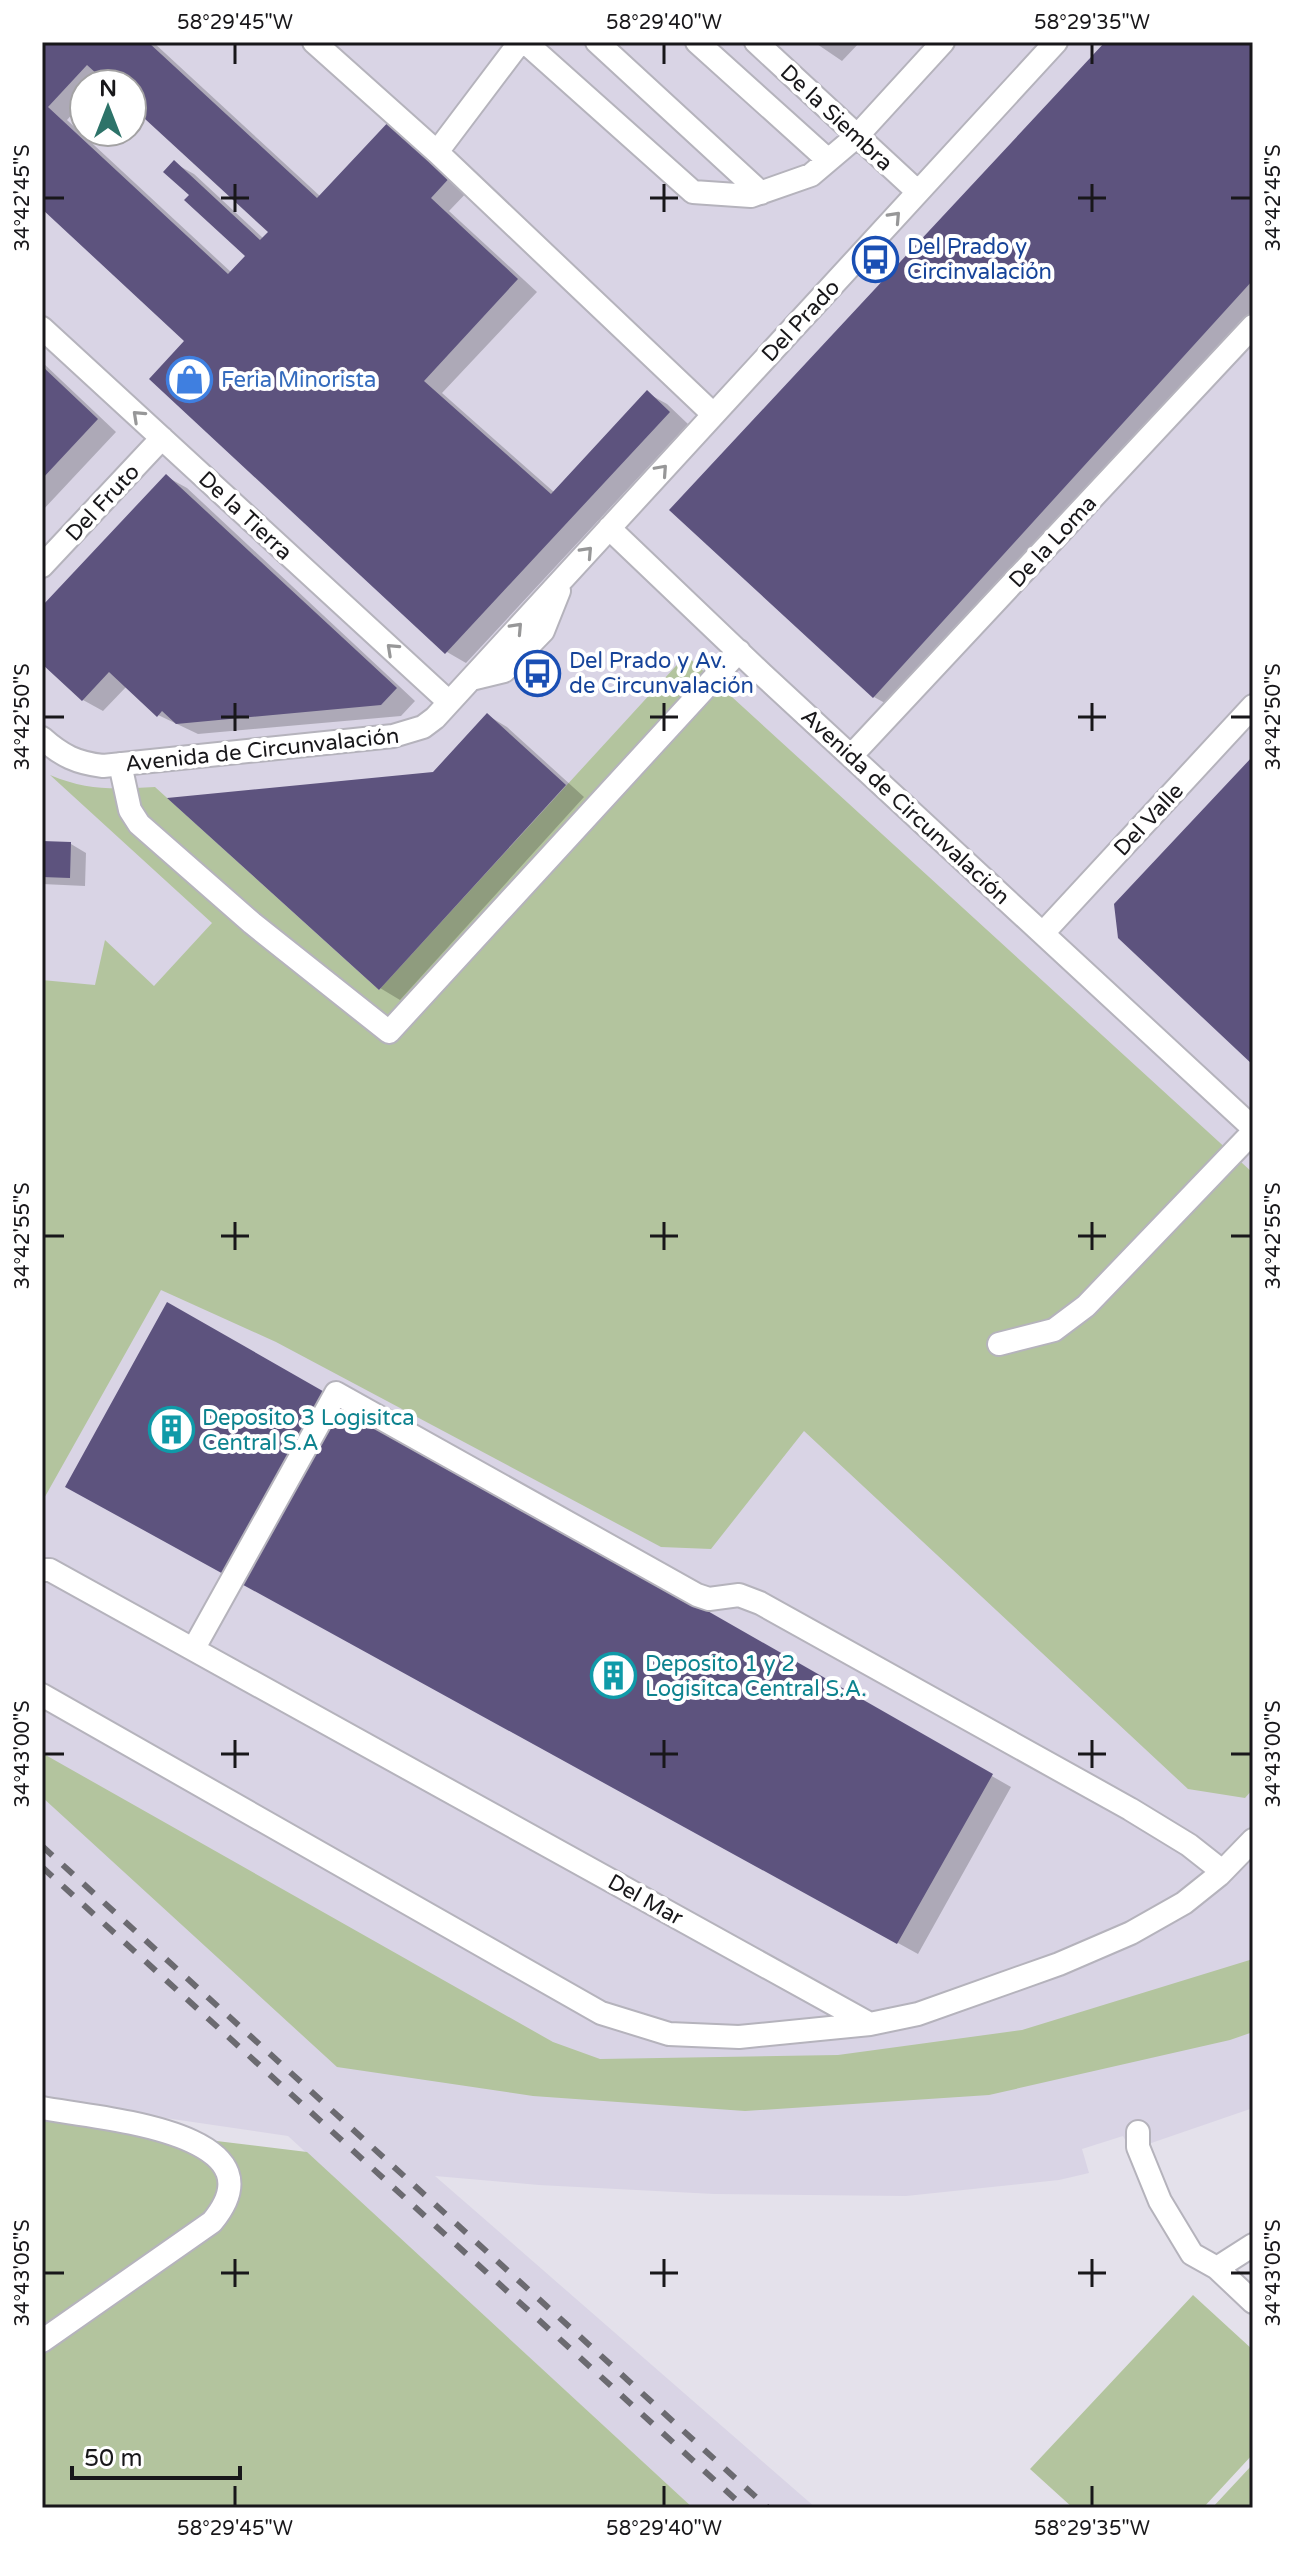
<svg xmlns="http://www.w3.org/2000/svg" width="1295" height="2550" font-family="'Varela Round',sans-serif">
	<rect width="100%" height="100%" fill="#e4e1eb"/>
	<!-- built -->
	<path fill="#d9d4e5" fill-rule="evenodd" d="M 42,42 L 1253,42 L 1253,2108 L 1131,2150 L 1123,2136 L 1082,2149 L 1089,2173 L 1059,2180 L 906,2196 L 714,2194 L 539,2185 L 435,2176 L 816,2508 L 693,2508 L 288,2136 L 42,2100 ZM 84,84 L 132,84 L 132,132 L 84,132 Z"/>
	<!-- green -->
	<path fill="#b3c49e" d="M 686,655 L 1253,1173 L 1253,1789 L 1245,1798 L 1188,1789 L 804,1431 L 711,1549 L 661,1547 L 276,1342 L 161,1290 L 42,1502 L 42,980 L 95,985 L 105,940 L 154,986 L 212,923 L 50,775 C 88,791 114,789 155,787 L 379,990 Z
		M 42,1753 L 553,2042 L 600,2059 L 838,2055 L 1022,2030 L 1253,1959 L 1253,2032 L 1230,2040 L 989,2095 L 745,2111 L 533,2096 L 337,2067 L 42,1797 Z
		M 42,2120 L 307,2152 L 693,2508 L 42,2508 Z
		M 1193,2295 L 1253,2350 L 1253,2454 L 1203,2508 L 1073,2508 L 1030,2469 Z
		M 1253,2464 L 1253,2508 L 1212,2508 Z"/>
	<!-- shadow -->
	<path fill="#0003" fill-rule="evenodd" d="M 42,42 L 153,42 L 321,197 L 394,120 L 473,186 L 449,211 L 537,292 L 442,393 L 555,493 L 647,393 L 667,404 L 688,424 L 466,663 L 447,652 L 187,341 L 42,206 ZM 105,79 L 110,84 L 132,84 L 132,104 L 270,232 L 264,239 L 194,174 L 174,163 L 192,195 L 248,256 L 232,273 L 67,120 L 84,101 L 84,84 L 100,84 Z
		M 814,42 L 860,42 L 842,61 Z
		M 1108,42 L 1253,42 L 1253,313 L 894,708 L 874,697 Z
		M 42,362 L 116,432 L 42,511 Z
		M 167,477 L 187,488 L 415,701 L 401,716 L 198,734 L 158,715 L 127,686 L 103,711 L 83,700 L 42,661 L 42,609 Z
		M 487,715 L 507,727 L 584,797 L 400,1000 L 380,988 L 434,774 Z
		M 42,843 L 71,844 L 86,853 L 85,886 L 42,884 Z
		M 168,1305 L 1011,1787 L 918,1954 L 87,1497 Z"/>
	<!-- building -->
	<path fill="#5d537e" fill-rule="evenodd" d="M 42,42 L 148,42 L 317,198 L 393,117 L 454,173 L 431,198 L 518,279 L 424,381 L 551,494 L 647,390 L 670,412 L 445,654 L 149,379 L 184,341 L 42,209 ZM 87,65 L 108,84 L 132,84 L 132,107 L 268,232 L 260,240 L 174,160 L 163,172 L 189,195 L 184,200 L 245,256 L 228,274 L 48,107 Z
		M 1105,42 L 1253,42 L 1253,280 L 873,698 L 669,510 Z
		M 42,366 L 98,419 L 42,479 Z
		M 166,474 L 397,688 L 381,705 L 176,724 L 162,711 L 157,717 L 109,672 L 82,701 L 42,664 L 42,606 Z
		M 487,713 L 566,785 L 379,990 L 167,798 L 433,772 Z
		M 1253,756 L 1253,1065 L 1118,938 L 1114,904 Z
		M 42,841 L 71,842 L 70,878 L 42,877 Z
		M 167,1302 L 993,1774 L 897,1944 L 65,1487 Z"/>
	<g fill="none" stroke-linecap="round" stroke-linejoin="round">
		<defs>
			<path id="minor" d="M 314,42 L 437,152 L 713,414
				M 525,42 L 693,192 L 751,196 L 811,175 L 857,136 L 943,42
				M 597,42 L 761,193
				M 697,42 L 828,160
				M 756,42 L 918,192
				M 437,152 L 520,42
				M 42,328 L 449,702
				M 609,528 L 762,674 L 1253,1128
				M 42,566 L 162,438
				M 471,679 L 504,671 L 543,631 L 559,591
				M 42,738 C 62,756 77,763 103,766 L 393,736 L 423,727 L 435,718 L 1056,42
				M 851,756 L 1253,326
				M 120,764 L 130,810 L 139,824 L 252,923 L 389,1032 L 739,651
				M 1044,932 L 1253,706
				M 999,1344 L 1054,1330 L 1086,1306 L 1253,1132
				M 42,1570 L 50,1570 L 870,2024 L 918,2014 L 1059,1964 L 1131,1933 L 1184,1903 L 1219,1875 L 1253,1840
				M 194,1648 L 336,1393 L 697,1595 L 709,1599 L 739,1595 L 760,1603 L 1130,1809 L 1189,1845 L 1222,1871
				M 42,1695 L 601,2013 L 669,2034 L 739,2037 L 870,2024
				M 42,2108 C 94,2118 288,2131 212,2222 L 42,2341
				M 1138,2132 L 1138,2147 L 1160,2201 L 1192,2254 L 1217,2268 L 1253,2302
				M 1217,2268 L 1253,2245"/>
		</defs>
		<!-- minor casing -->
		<use href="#minor" stroke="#b5b3bc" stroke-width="26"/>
		<!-- minor -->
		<use href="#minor" stroke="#fff" stroke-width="22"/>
		<!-- rail -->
		<path stroke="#6b6a70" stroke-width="6" stroke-dasharray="14 14" stroke-linecap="butt" d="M 42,1846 L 768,2508
			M 42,1867 L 745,2508"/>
	</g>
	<!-- one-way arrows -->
	<defs><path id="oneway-chevron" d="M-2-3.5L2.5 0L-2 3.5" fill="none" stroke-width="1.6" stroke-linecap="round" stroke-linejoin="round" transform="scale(2)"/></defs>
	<g stroke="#979798">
		<use href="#oneway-chevron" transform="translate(895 217) rotate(-47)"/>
		<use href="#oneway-chevron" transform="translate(138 416) rotate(-137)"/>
		<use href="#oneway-chevron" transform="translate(662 470) rotate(-48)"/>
		<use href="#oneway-chevron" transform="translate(587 552) rotate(-47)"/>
		<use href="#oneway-chevron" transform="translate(517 628) rotate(-47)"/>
		<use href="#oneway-chevron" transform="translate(392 649) rotate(-137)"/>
	</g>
	<!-- ticks -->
	<path fill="none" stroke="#18171a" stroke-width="3" d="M 235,44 L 235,64M 664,44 L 664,64M 1092,44 L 1092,64M 235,184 L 235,212M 664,184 L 664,212M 1092,184 L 1092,212M 44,198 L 64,198M 221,198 L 249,198M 650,198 L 678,198M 1078,198 L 1106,198M 1231,198 L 1251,198M 235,703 L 235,731M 664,703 L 664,731M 1092,703 L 1092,731M 44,717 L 64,717M 221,717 L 249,717M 650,717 L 678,717M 1078,717 L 1106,717M 1231,717 L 1251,717M 235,1222 L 235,1250M 664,1222 L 664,1250M 1092,1222 L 1092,1250M 44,1236 L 64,1236M 221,1236 L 249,1236M 650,1236 L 678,1236M 1078,1236 L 1106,1236M 1231,1236 L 1251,1236M 235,1740 L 235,1768M 664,1740 L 664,1768M 1092,1740 L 1092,1768M 44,1754 L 64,1754M 221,1754 L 249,1754M 650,1754 L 678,1754M 1078,1754 L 1106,1754M 1231,1754 L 1251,1754M 235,2259 L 235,2287M 664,2259 L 664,2287M 1092,2259 L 1092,2287M 44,2273 L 64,2273M 221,2273 L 249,2273M 650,2273 L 678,2273M 1078,2273 L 1106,2273M 1231,2273 L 1251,2273M 235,2486 L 235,2506M 664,2486 L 664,2506M 1092,2486 L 1092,2506"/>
	<!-- icons -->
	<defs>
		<symbol id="bus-ring" viewBox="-11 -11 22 22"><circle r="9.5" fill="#fff" stroke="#1a4fb4" stroke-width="1.5"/><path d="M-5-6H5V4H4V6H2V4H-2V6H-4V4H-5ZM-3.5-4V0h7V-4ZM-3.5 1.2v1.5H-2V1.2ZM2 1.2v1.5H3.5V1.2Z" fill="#1a4fb4"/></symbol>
		<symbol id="shop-ring" viewBox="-11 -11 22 22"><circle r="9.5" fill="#fff" stroke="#3f7fe0" stroke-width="1.5"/><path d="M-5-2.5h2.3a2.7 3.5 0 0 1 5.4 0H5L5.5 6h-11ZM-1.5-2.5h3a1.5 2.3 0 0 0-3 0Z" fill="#3f7fe0"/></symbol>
		<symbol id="building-ring" viewBox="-11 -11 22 22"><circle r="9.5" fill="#fff" stroke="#0f9aa8" stroke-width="1.5"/><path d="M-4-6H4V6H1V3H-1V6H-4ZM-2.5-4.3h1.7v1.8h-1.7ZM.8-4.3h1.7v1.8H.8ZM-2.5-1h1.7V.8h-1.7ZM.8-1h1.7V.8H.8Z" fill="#0f9aa8"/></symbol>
	</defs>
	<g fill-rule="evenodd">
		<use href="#bus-ring" x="850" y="234" width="51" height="51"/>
		<use href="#shop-ring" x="164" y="354" width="51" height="51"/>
		<use href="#bus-ring" x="512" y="648" width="51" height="51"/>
		<use href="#building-ring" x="146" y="1404" width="51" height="51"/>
		<use href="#building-ring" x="588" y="1650" width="51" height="51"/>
	</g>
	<g text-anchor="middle" stroke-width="8" stroke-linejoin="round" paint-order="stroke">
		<!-- street labels -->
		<g font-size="22" fill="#18171a" stroke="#fff">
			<text transform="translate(837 117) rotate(43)" y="8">De la Siembra</text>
			<text transform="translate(800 320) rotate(-47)" y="8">Del Prado</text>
			<text transform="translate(102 502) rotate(-47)" y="8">Del Fruto</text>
			<text transform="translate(246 515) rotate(43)" y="8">De la Tierra</text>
			<text transform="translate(1052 541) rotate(-47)" y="8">De la Loma</text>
			<text transform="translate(262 749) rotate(-6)" y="8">Avenida de Circunvalación</text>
			<text transform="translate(906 806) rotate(43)" y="8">Avenida de Circunvalación</text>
			<text transform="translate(1148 819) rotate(-47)" y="8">Del Valle</text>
			<text transform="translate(646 1899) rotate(29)" y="8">Del Mar</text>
		</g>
		<!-- transit labels -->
		<g font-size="22" fill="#164399" stroke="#fff" text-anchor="start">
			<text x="907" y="254">Del Prado y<tspan x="907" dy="25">Circinvalación</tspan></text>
			<text x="569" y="668">Del Prado y Av.<tspan x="569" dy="25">de Circunvalación</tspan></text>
		</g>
		<!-- shop labels -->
		<g font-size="22" fill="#366cbe" stroke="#fff" text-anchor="start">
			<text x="221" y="387">Feria Minorista</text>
		</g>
		<!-- culture labels -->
		<g font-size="22" fill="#0d838f" stroke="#fff" text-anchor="start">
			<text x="202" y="1425">Deposito 3 Logisitca<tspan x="202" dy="25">Central S.A</tspan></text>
			<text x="645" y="1671">Deposito 1 y 2<tspan x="645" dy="25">Logisitca Central S.A.</tspan></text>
		</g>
	</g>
	<!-- border -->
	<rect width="1295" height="2550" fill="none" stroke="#ffffff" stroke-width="88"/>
	<!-- north arrow -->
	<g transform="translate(108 108)"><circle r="38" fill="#ffffff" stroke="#a3a2a3" stroke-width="2"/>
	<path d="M0-6L14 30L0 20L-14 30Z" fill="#2d7369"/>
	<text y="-12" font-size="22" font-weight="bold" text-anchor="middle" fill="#18171a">N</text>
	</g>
	<!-- scale -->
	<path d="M72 2466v12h168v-12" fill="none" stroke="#18171a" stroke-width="4"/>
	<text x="84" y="2466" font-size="24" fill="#18171a" stroke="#ffffff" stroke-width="6" paint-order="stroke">50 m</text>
	<rect x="44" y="44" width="1207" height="2462" fill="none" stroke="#18171a" stroke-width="3"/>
	<g font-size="20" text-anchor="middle" fill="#18171a">
		<text x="235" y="29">58°29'45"W</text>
		<text x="664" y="29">58°29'40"W</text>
		<text x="1092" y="29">58°29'35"W</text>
		<text transform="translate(22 198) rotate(-90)" y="7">34°42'45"S</text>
		<text transform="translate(1273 198) rotate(-90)" y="7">34°42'45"S</text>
		<text transform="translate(22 717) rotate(-90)" y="7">34°42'50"S</text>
		<text transform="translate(1273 717) rotate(-90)" y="7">34°42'50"S</text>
		<text transform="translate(22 1236) rotate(-90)" y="7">34°42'55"S</text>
		<text transform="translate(1273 1236) rotate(-90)" y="7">34°42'55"S</text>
		<text transform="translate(22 1754) rotate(-90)" y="7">34°43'00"S</text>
		<text transform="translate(1273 1754) rotate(-90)" y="7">34°43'00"S</text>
		<text transform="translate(22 2273) rotate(-90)" y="7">34°43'05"S</text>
		<text transform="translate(1273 2273) rotate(-90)" y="7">34°43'05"S</text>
		<text x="235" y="2535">58°29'45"W</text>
		<text x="664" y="2535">58°29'40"W</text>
		<text x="1092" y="2535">58°29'35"W</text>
	</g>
</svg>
